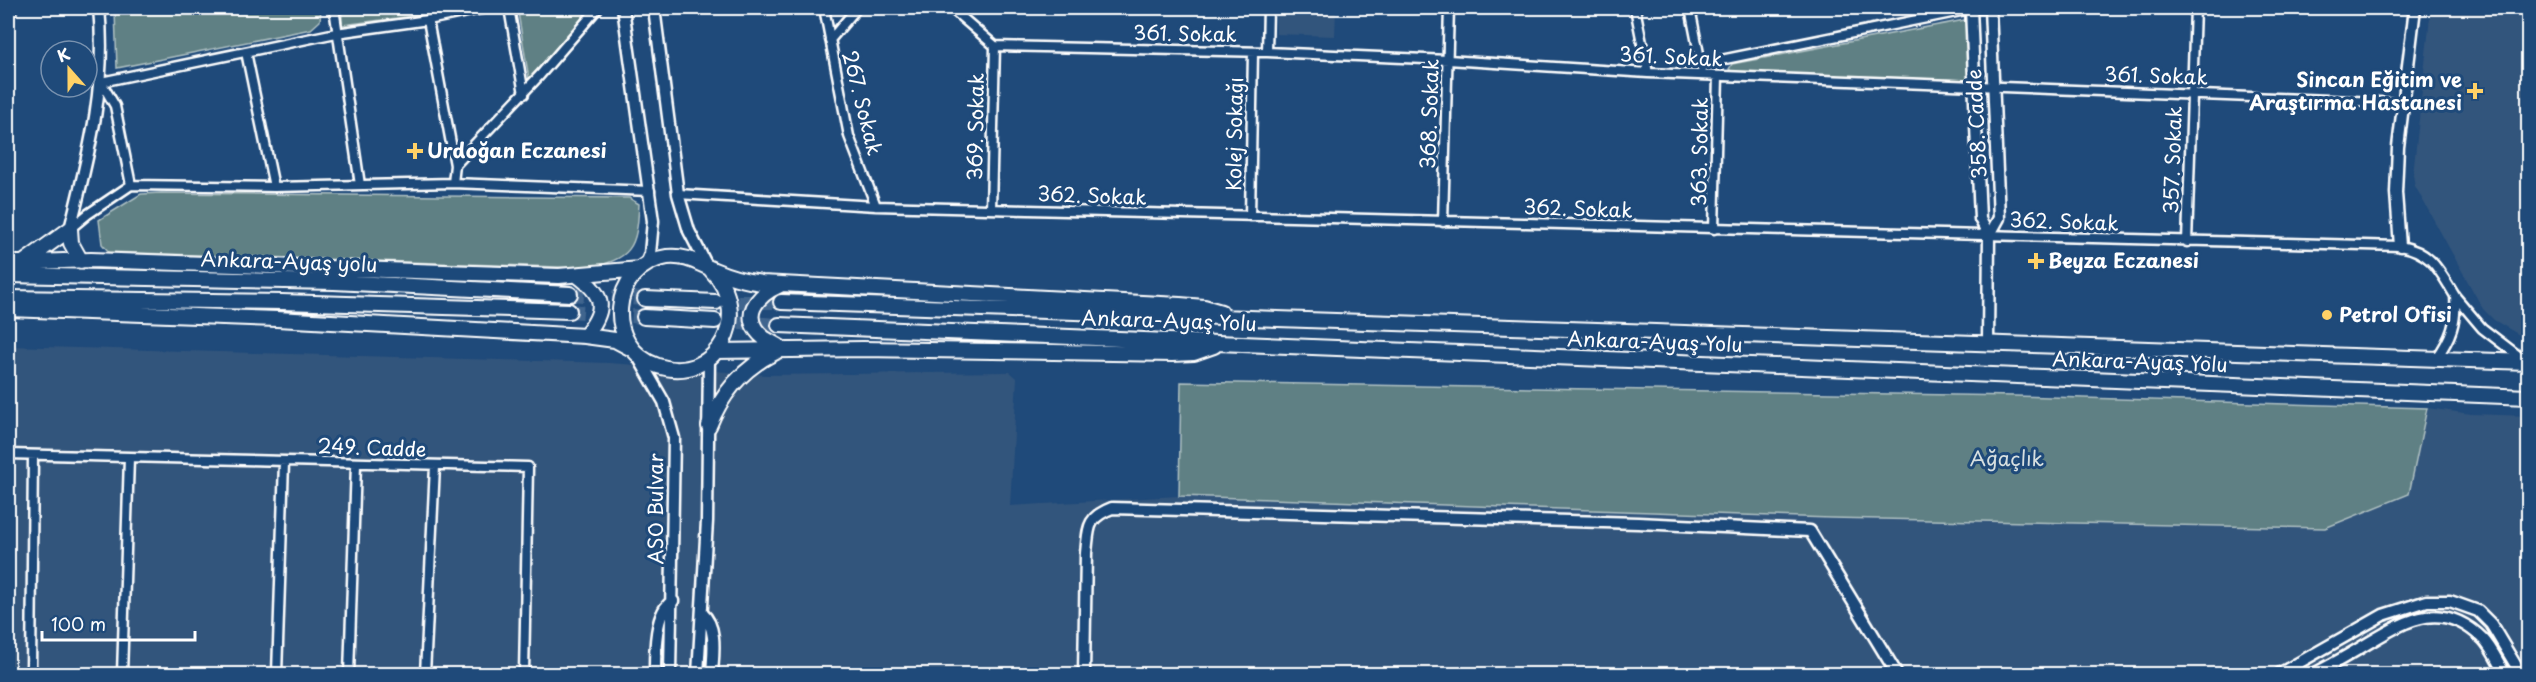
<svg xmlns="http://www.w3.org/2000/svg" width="2536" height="682" font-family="'Playpen Sans',sans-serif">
	<rect width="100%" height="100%" fill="#1f4a7a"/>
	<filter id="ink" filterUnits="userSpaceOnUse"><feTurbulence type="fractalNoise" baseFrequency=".0167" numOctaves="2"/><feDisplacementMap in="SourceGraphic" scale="12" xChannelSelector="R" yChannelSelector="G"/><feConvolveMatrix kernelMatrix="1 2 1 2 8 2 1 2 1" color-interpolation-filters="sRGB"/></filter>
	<g filter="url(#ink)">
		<!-- built -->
		<path fill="#33557c" d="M 1276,8 L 1336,8 L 1335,36 L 1276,34 Z
			M 2431,8 L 2528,8 L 2528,340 L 2494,320 L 2483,309 L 2415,186 L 2413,175 Z
			M 8,346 L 609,363 L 766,375 L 1010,372 L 1017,378 L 1010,506 L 1179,496 L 1831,518 L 2325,528 L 2409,494 L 2427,408 L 2471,414 L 2528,416 L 2528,674 L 8,674 Z"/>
		<!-- green -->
		<path fill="#5f8084" stroke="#afc0c2" stroke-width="1.5" d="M 131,8 L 321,8 L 320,21 L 311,29 L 117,68 L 115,11 Z
			M 342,8 L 460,8 L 421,15 L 342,25 Z
			M 531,8 L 591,8 L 529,79 L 518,12 Z
			M 1965,20 L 1970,80 L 1734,73 L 1729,69 L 1732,64 Z
			M 161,193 L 629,198 L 639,204 C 637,248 632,259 587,268 L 109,252 L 102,244 L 99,220 L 141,194 Z
			M 1181,382 L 2016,396 L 2427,408 L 2409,494 L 2325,528 L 1831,518 L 1179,496 Z"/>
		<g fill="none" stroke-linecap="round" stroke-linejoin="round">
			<!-- trunk-tunnel -->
			<path stroke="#41658e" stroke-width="14" stroke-dasharray="14 7" stroke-linecap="butt" d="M 570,294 L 645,299
				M 717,302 L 781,302
				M 569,311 L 644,317
				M 718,321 L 779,325"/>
			<defs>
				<path id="minor" d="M 334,8 L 360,185
					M 487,8 L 428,20 L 336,33 L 101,82 L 115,106 L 131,185 L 274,187 L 453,183 L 650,191
					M 509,8 L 524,94
					M 824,8 L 849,136 L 876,206
					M 951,8 L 995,46 L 1267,52 L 1448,60 L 1648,73 L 2403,103
					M 1635,8 L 1648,73
					M 1690,8 L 1702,69
					M 8,13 L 13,8
					M 428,20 L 455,165 L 453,183
					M 830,40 L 857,8
					M 246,52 L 274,187
					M 1267,52 L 1268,8
					M 1701,64 L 1971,9 L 1993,8
					M 455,165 L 540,75 L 598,8
					M 678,194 L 876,206 L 2400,246 C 2432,252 2439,270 2455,296
					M 991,209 L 995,46
					M 1250,216 L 1253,52
					M 1443,222 L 1449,8
					M 71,228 L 88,214 L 131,185
					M 1714,229 L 1718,76
					M 2187,242 L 2195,8
					M 2436,359 C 2451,338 2457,322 2455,296 L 2482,328 L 2525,361
					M 8,454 L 528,467 L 524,674
					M 31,674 L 33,455
					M 122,674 L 129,458
					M 277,674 L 284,462
					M 349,674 L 356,464
					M 425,674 L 435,466"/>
				<path id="tertiary" d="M 1971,8 L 1980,219 L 1989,236 L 1999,218 L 1990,8
					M 1988,343 L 1989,236
					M 637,355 L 664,402 L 674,438 L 670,674
					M 702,613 C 718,627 713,655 712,674
					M 655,674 C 655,656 654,610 673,601
					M 698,674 L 707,521 L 709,358
					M 1084,674 L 1086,553 C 1089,528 1086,518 1112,508 L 1638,523 L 1810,531 L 1897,674
					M 2279,674 L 2383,615 L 2427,601 L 2450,601 L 2478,611 L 2491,624 L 2521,674
					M 2314,674 C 2333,664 2352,653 2370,642 C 2410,618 2443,600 2483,639 C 2492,648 2498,663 2505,674"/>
				<path id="secondary" d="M 623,8 L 653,221 L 650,254 L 645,266
					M 654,8 L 678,194 L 689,231 L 707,266
					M 70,229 C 89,153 107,86 99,8
					M 2400,246 L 2396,193 L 2398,147 L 2415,8"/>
				<path id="trunk" d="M 8,263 L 91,260 L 559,276 L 640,269
					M 23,263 L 70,229 L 71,243 L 81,261
					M 711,270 C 754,313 718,385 658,366 C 603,348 609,266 667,257 C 686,255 697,263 714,270 C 730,277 745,281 762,283 L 1180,305 L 1204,307 L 1221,312
					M 8,275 L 334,282 L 570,294
					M 577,275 C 606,296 606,310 585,336
					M 780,285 C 757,295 738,317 764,338 C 771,342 778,346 785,350
					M 8,298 L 282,302 L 569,311
					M 645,299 L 716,302
					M 781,302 L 2528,362
					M 8,309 L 277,319 L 585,336 L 615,340 L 632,349
					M 644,317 L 715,321
					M 779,325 L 2528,397
					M 716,351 L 863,349 L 1172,354 L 1194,353 L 1214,346
					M 709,426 C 722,393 744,367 776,352"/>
			</defs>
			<!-- minor casing -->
			<use href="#minor" stroke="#fff" stroke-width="13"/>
			<!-- tertiary casing -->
			<use href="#tertiary" stroke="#fff" stroke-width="15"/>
			<!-- secondary casing -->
			<use href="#secondary" stroke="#fff" stroke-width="15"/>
			<!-- trunk casing -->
			<use href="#trunk" stroke="#fff" stroke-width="18"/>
			<!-- minor -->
			<use href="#minor" stroke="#1f4a7a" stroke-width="8"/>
			<!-- tertiary -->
			<use href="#tertiary" stroke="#1f4a7a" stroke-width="10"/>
			<!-- secondary -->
			<use href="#secondary" stroke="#1f4a7a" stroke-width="10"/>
			<!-- trunk -->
			<use href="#trunk" stroke="#1f4a7a" stroke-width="14"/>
		</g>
	</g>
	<!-- markers -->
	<g fill="#ffd166" stroke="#1f4a7a" stroke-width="2">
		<path d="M2472 82h6v6h6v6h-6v6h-6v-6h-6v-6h6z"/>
		<path d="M412 142h6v6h6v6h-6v6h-6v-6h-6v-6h6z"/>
		<path d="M2033 252h6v6h6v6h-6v6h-6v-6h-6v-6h6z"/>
		<circle cx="2327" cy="315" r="6"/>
	</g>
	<g text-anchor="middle" stroke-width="6" stroke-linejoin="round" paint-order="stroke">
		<!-- street labels -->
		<g font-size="20" fill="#fff" stroke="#1f4a7a">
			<text transform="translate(1185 34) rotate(1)" y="7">361. Sokak</text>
			<text transform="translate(1671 57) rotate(3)" y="7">361. Sokak</text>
			<text transform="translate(2156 76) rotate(2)" y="7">361. Sokak</text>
			<text transform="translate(862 103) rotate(76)" y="7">267. Sokak</text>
			<text transform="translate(1430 114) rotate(-88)" y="7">368. Sokak</text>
			<text transform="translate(1977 124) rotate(-93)" y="7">358. Cadde</text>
			<text transform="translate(976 127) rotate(-89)" y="7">369. Sokak</text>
			<text transform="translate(1235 134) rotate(-89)" y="7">Kolej Sokağı</text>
			<text transform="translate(1700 152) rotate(-89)" y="7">363. Sokak</text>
			<text transform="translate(2173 160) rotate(-88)" y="7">357. Sokak</text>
			<text transform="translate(1092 196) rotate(2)" y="7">362. Sokak</text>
			<text transform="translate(1578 209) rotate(2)" y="7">362. Sokak</text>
			<text transform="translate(2064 222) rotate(2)" y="7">362. Sokak</text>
			<text transform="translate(289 262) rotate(2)" y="7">Ankara-Ayaş yolu</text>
			<text transform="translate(1169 321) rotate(2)" y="7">Ankara-Ayaş Yolu</text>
			<text transform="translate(1655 342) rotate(2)" y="7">Ankara-Ayaş Yolu</text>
			<text transform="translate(2140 362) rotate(2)" y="7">Ankara-Ayaş Yolu</text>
			<text transform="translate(372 448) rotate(2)" y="7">249. Cadde</text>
			<text transform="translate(656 509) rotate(-90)" y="7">ASO Bulvar</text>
		</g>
		<!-- poi labels -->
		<g font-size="20" font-weight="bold" fill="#fff" stroke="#1f4a7a" text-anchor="start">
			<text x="2462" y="87" text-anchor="end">Sincan Eğitim ve<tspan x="2462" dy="23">Araştırma Hastanesi</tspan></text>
			<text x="427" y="158">Urdoğan Eczanesi</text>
			<text x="2048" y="268">Beyza Eczanesi</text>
			<text x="2339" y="322">Petrol Ofisi</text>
		</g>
		<!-- park labels -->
		<g font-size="20" fill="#d7dfe0" stroke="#1f4a7a">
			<text x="2007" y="466">Ağaçlık</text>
		</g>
	</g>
	<!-- margin -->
	<rect width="2536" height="682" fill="none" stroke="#1f4a7a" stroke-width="30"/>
	<rect x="15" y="15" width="2506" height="652" fill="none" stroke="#fff" stroke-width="2" filter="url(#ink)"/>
	<!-- north arrow -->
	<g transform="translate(69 69) rotate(339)"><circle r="28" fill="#1f4a7a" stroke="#7992af" stroke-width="1.5"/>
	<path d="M0-4.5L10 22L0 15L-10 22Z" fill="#ffd166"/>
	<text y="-9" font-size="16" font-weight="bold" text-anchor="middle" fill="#ffffff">K</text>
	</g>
	<!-- scale -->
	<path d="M42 631v9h153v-9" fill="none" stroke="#ffffff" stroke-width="3"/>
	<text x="51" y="631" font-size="18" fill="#ffffff" stroke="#1f4a7a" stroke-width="4.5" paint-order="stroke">100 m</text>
</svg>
